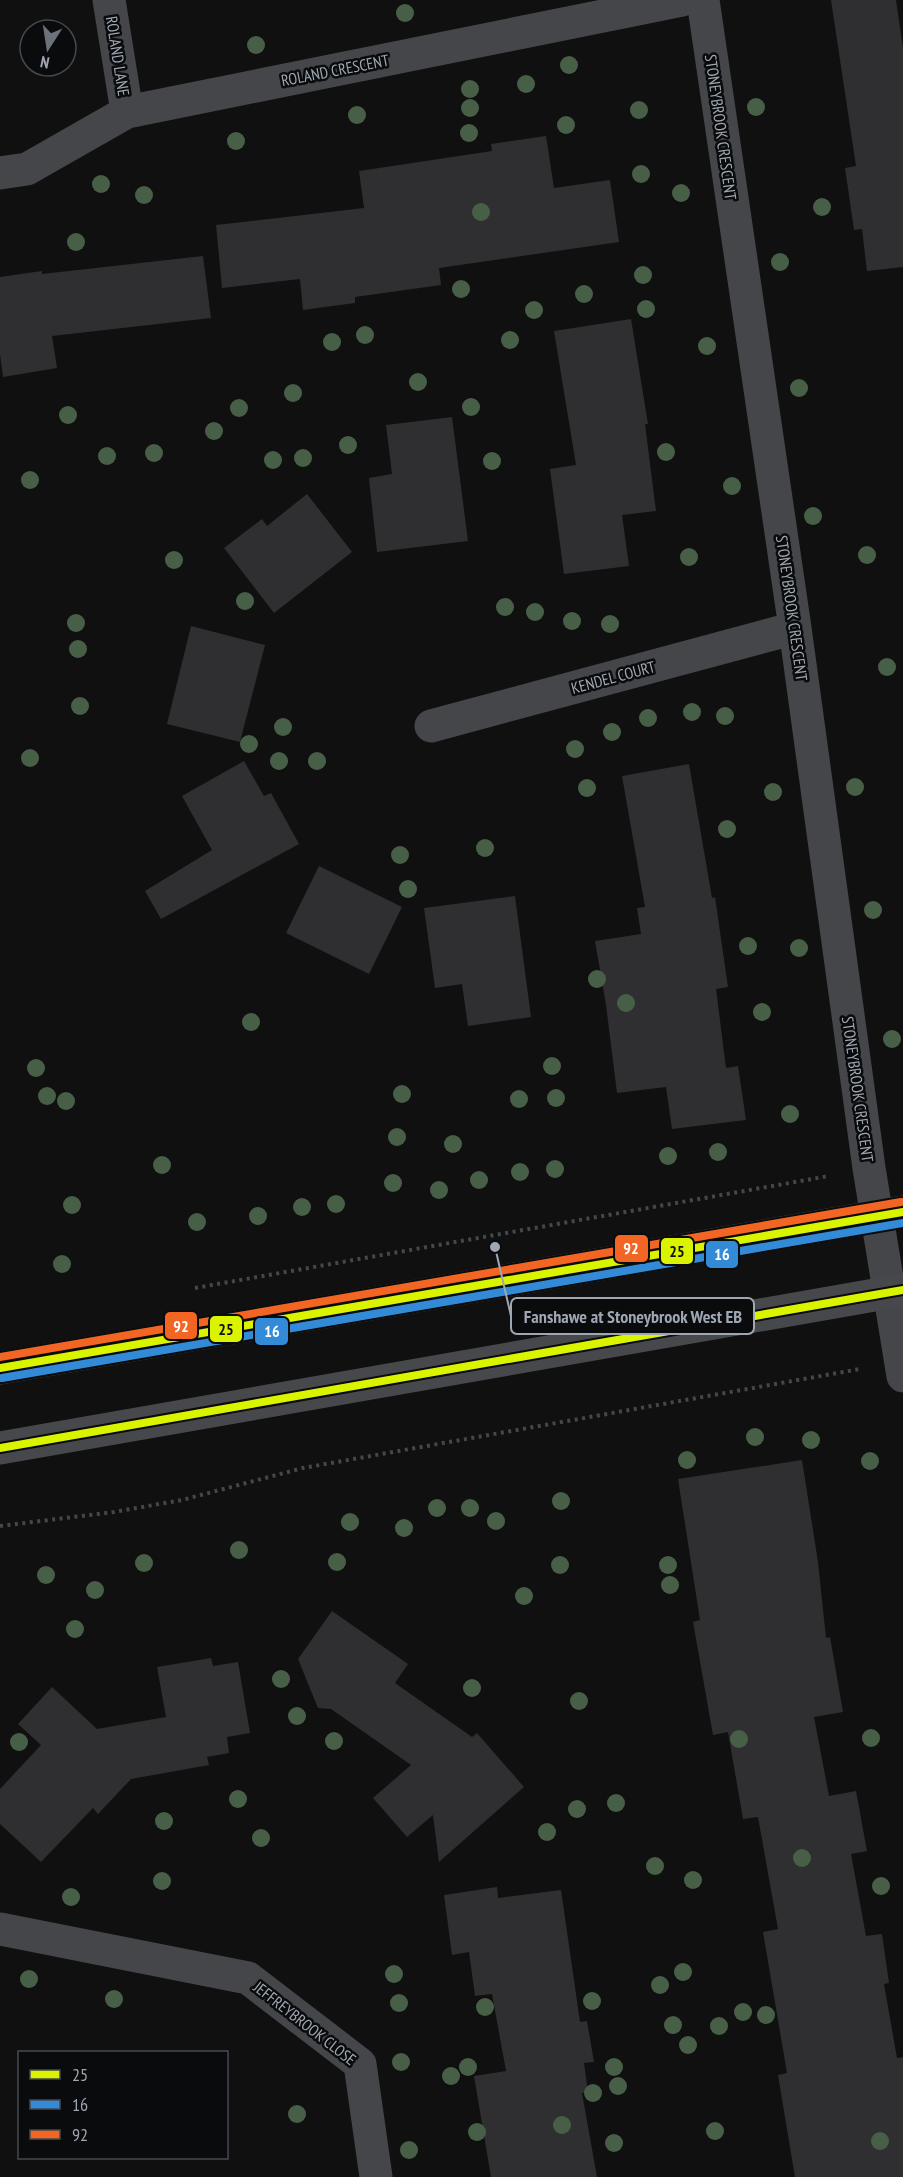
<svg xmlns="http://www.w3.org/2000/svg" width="903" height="2177" font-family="'PT Sans Narrow',sans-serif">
	<rect width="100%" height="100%" fill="#101010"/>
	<!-- building -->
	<path fill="#2f2f31" d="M 831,0 L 896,0 L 903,48 L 903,267 L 867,271 L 862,229 L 854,230 L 845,168 L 856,166 Z
		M 546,136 L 554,188 L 610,180 L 619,242 L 439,268 L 441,285 L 355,297 L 355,303 L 303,310 L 300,279 L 222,288 L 216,225 L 364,208 L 359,171 L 492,151 L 491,144 Z
		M 203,256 L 211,318 L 52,336 L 57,368 L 3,377 L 0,354 L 0,277 L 42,271 L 42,274 Z
		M 631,319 L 648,424 L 645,424 L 656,511 L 622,515 L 629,566 L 564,574 L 550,469 L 576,465 L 554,331 Z
		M 452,417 L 468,541 L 377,552 L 369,478 L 392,474 L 386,425 Z
		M 307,494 L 352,552 L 274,613 L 224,548 L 262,519 L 267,526 Z
		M 191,626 L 265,645 L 240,742 L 167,724 Z
		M 244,761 L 264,796 L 271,793 L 299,844 L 161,919 L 145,891 L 212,850 L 182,796 Z
		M 689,764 L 712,898 L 715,897 L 728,987 L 716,989 L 726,1068 L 738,1066 L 746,1120 L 672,1129 L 666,1087 L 617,1093 L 606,1005 L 595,941 L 641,934 L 637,908 L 645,907 L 622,776 Z
		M 319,866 L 402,907 L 369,974 L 286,933 Z
		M 515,896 L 531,1017 L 468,1026 L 462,984 L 435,988 L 424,908 Z
		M 802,1460 L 818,1562 L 826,1638 L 830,1637 L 843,1712 L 814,1717 L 829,1796 L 856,1791 L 867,1851 L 851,1854 L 866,1936 L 882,1934 L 889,1983 L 884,1984 L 897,2058 L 903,2057 L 903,2177 L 795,2177 L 778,2075 L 787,2073 L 763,1932 L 778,1929 L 758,1817 L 743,1819 L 728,1732 L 713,1735 L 693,1622 L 700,1620 L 678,1479 Z
		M 332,1611 L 408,1664 L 395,1683 L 472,1737 L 477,1733 L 524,1787 L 439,1862 L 433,1815 L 407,1837 L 373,1798 L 411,1765 L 331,1709 L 318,1708 L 298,1659 Z
		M 211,1658 L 213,1666 L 238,1662 L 250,1733 L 227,1737 L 229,1753 L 207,1757 L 209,1765 L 131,1779 L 98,1814 L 93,1808 L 41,1862 L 0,1824 L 0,1789 L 41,1745 L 18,1724 L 52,1687 L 97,1729 L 166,1717 L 157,1667 Z
		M 497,1887 L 498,1898 L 561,1890 L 580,2022 L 587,2021 L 594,2062 L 584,2063 L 588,2092 L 582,2093 L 597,2177 L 491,2177 L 474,2076 L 506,2071 L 492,1994 L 475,1996 L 469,1952 L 452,1955 L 444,1895 Z"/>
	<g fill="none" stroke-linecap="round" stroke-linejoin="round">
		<!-- path -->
		<path stroke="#45474b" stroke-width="4" stroke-dasharray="3 4.5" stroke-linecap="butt" d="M 195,1288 L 829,1176
			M 0,1526 L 114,1512 L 182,1500 L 303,1468 L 860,1369"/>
		<!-- minor -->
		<path stroke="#444649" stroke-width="33" d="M 109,0 L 127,112
			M 703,0 L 795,628 L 869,1168 L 903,1376
			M 0,173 L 27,169 L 127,112 L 682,0
			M 431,726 L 795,628
			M 0,1929 L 248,1978 L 360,2064 L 376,2177"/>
		<!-- major -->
		<path stroke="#46484b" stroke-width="33" d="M 0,1368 L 903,1212
			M 0,1448 L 903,1290"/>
		<defs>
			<path id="bus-1" d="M 0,1368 L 903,1212
				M 0,1448 L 903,1290"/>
			<path id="bus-2" d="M 2,1378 L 903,1223"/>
			<path id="bus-3" d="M 0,1357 L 901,1202"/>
		</defs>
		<!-- bus-1 casing -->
		<use href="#bus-1" stroke="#0a0b0c" stroke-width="12"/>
		<!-- bus-2 casing -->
		<use href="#bus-2" stroke="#0a0b0c" stroke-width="12"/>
		<!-- bus-3 casing -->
		<use href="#bus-3" stroke="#0a0b0c" stroke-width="12"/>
		<!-- bus-1 -->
		<use href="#bus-1" stroke="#daf400" stroke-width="8"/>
		<!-- bus-2 -->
		<use href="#bus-2" stroke="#338bd7" stroke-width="8"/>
		<!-- bus-3 -->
		<use href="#bus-3" stroke="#f26522" stroke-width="8"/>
	</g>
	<!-- trees -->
	<g fill="#485f47">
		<circle cx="405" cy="13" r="9"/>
		<circle cx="256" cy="45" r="9"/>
		<circle cx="569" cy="65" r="9"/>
		<circle cx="526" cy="84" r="9"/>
		<circle cx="470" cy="89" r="9"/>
		<circle cx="756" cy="107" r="9"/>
		<circle cx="470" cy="108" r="9"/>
		<circle cx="639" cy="110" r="9"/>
		<circle cx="357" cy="115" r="9"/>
		<circle cx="566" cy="125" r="9"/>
		<circle cx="469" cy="133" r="9"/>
		<circle cx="236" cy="141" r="9"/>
		<circle cx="641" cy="174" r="9"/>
		<circle cx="101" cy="184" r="9"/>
		<circle cx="681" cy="193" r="9"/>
		<circle cx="144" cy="195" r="9"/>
		<circle cx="822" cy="207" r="9"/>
		<circle cx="481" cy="212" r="9"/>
		<circle cx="76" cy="242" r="9"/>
		<circle cx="780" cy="262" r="9"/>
		<circle cx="643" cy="275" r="9"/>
		<circle cx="461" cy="289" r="9"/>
		<circle cx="584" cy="294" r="9"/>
		<circle cx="646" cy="309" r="9"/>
		<circle cx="534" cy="310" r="9"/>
		<circle cx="365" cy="335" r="9"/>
		<circle cx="510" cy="340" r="9"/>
		<circle cx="332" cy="342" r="9"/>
		<circle cx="707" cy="346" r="9"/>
		<circle cx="418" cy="382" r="9"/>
		<circle cx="799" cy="388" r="9"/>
		<circle cx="293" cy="393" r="9"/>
		<circle cx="471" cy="407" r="9"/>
		<circle cx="239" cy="408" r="9"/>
		<circle cx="68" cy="415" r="9"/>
		<circle cx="214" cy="431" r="9"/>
		<circle cx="348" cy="445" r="9"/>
		<circle cx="666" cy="452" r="9"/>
		<circle cx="154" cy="453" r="9"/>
		<circle cx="107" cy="456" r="9"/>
		<circle cx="303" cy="458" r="9"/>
		<circle cx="273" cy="460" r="9"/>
		<circle cx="492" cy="461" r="9"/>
		<circle cx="30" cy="480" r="9"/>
		<circle cx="732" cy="486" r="9"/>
		<circle cx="813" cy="516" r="9"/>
		<circle cx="867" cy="555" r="9"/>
		<circle cx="689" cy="557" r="9"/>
		<circle cx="174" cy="560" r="9"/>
		<circle cx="245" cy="601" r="9"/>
		<circle cx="505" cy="607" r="9"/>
		<circle cx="535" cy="612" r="9"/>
		<circle cx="572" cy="621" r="9"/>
		<circle cx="76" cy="623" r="9"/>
		<circle cx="610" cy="624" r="9"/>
		<circle cx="78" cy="649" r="9"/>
		<circle cx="887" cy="667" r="9"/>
		<circle cx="80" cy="706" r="9"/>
		<circle cx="692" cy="712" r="9"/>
		<circle cx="725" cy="716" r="9"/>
		<circle cx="648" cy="718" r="9"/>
		<circle cx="283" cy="727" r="9"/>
		<circle cx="612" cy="732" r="9"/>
		<circle cx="249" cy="744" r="9"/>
		<circle cx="575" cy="749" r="9"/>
		<circle cx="30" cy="758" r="9"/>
		<circle cx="279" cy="761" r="9"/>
		<circle cx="317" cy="761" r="9"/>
		<circle cx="855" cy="787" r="9"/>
		<circle cx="587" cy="788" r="9"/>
		<circle cx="773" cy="792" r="9"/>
		<circle cx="727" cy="829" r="9"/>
		<circle cx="485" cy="848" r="9"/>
		<circle cx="400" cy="855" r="9"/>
		<circle cx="408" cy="889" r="9"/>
		<circle cx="873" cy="910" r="9"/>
		<circle cx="748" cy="946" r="9"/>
		<circle cx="799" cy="948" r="9"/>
		<circle cx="597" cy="979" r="9"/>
		<circle cx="626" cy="1003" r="9"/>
		<circle cx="762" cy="1012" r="9"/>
		<circle cx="251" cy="1022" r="9"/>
		<circle cx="892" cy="1039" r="9"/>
		<circle cx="552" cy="1066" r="9"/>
		<circle cx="36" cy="1068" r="9"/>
		<circle cx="402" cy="1094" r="9"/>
		<circle cx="47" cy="1096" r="9"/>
		<circle cx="556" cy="1098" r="9"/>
		<circle cx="519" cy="1099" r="9"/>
		<circle cx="66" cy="1101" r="9"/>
		<circle cx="790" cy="1114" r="9"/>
		<circle cx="397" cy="1137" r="9"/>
		<circle cx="453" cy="1144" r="9"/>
		<circle cx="718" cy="1152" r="9"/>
		<circle cx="668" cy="1156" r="9"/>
		<circle cx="162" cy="1165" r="9"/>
		<circle cx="555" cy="1169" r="9"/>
		<circle cx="520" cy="1172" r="9"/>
		<circle cx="479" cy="1180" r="9"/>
		<circle cx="393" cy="1183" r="9"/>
		<circle cx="439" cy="1190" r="9"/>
		<circle cx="336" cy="1204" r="9"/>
		<circle cx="72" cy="1205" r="9"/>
		<circle cx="302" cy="1207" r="9"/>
		<circle cx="258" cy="1216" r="9"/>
		<circle cx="197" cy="1222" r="9"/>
		<circle cx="62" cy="1264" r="9"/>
		<circle cx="755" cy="1437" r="9"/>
		<circle cx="811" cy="1440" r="9"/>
		<circle cx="687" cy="1460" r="9"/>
		<circle cx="870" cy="1461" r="9"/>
		<circle cx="561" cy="1501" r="9"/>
		<circle cx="437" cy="1508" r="9"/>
		<circle cx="470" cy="1508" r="9"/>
		<circle cx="496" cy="1521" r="9"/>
		<circle cx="350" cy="1522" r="9"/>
		<circle cx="404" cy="1528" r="9"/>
		<circle cx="239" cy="1550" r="9"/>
		<circle cx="337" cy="1562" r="9"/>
		<circle cx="144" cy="1563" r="9"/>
		<circle cx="560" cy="1565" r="9"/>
		<circle cx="668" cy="1565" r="9"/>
		<circle cx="46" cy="1575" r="9"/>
		<circle cx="670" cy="1585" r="9"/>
		<circle cx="95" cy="1590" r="9"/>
		<circle cx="524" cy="1596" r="9"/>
		<circle cx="75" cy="1629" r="9"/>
		<circle cx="281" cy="1679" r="9"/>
		<circle cx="472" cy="1688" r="9"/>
		<circle cx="579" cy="1701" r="9"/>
		<circle cx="297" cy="1716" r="9"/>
		<circle cx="871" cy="1738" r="9"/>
		<circle cx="739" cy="1739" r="9"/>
		<circle cx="334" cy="1741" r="9"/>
		<circle cx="19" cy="1742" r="9"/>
		<circle cx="238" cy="1799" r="9"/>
		<circle cx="616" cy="1803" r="9"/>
		<circle cx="577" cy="1809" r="9"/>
		<circle cx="164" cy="1821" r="9"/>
		<circle cx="547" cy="1832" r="9"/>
		<circle cx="261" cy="1838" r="9"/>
		<circle cx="802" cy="1858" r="9"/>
		<circle cx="655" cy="1866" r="9"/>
		<circle cx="693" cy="1880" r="9"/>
		<circle cx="162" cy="1881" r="9"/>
		<circle cx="881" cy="1886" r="9"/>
		<circle cx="71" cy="1897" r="9"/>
		<circle cx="683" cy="1972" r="9"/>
		<circle cx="394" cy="1974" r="9"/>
		<circle cx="29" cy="1979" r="9"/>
		<circle cx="660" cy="1985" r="9"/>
		<circle cx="114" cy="1999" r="9"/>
		<circle cx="592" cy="2001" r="9"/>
		<circle cx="399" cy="2003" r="9"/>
		<circle cx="485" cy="2007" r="9"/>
		<circle cx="743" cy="2012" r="9"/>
		<circle cx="766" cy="2015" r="9"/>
		<circle cx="673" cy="2025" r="9"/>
		<circle cx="719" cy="2026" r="9"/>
		<circle cx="688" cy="2045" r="9"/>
		<circle cx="401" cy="2062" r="9"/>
		<circle cx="468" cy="2067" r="9"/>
		<circle cx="614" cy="2067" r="9"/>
		<circle cx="451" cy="2076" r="9"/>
		<circle cx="618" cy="2086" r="9"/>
		<circle cx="593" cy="2093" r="9"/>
		<circle cx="297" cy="2114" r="9"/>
		<circle cx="562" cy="2125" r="9"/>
		<circle cx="715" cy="2131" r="9"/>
		<circle cx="477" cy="2132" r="9"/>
		<circle cx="880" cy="2141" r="9"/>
		<circle cx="614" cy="2143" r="9"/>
		<circle cx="409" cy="2150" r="9"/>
	</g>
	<g text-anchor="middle" stroke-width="5" stroke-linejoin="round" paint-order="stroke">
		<!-- street labels -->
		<g font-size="16" fill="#9fa7b3" stroke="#0a0b0c">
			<text transform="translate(118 56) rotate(81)" y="6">ROLAND LANE</text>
			<text transform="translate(335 70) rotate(-11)" y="6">ROLAND CRESCENT</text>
			<text transform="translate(721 127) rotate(82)" y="6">STONEYBROOK CRESCENT</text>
			<text transform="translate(792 608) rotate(82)" y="6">STONEYBROOK CRESCENT</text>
			<text transform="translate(613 677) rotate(-15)" y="6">KENDEL COURT</text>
			<text transform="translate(858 1089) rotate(82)" y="6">STONEYBROOK CRESCENT</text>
			<text transform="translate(305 2023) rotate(38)" y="6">JEFFREYBROOK CLOSE</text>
		</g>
	</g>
	<!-- callouts -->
	<path fill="none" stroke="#9fa7b3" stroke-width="2" d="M495 1247L511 1316"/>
	<circle fill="#9fa7b3" stroke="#0a0b0c" stroke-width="2" cx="495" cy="1247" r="6"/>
	<rect fill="#0a0b0c" stroke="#9fa7b3" stroke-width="2" x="511" y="1298" width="243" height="36" rx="6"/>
	<g font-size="18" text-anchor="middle" font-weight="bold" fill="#9fa7b3">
		<text x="633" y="1323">Fanshawe at Stoneybrook West EB</text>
	</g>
	<g stroke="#0a0b0c" stroke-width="2">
		<rect x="614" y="1234" width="35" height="29" rx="6" fill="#f26522"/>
		<rect x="660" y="1237" width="34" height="28" rx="6" fill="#daf400"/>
		<rect x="705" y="1240" width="34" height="29" rx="6" fill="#338bd7"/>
		<rect x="164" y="1311" width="34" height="29" rx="6" fill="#f26522"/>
		<rect x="209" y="1315" width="34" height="28" rx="6" fill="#daf400"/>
		<rect x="254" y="1317" width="35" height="29" rx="6" fill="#338bd7"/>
	</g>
	<g font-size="16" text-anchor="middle" font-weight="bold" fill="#fff">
		<text x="631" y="1254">92</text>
		<text x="722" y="1260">16</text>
		<text x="181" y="1332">92</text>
		<text x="272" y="1337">16</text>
	</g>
	<g font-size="16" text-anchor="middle" font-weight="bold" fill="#111">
		<text x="677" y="1257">25</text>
		<text x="226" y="1335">25</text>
	</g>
	<!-- legend -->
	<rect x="18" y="2051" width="210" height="108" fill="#0a0b0c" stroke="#46494f" stroke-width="1.5"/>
	<rect x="30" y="2070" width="30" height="9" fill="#daf400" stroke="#46494f" stroke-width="1.5"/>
	<text x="72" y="2081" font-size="18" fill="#9fa7b3">25</text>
	<rect x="30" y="2100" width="30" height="9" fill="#338bd7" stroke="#46494f" stroke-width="1.5"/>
	<text x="72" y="2111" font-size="18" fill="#9fa7b3">16</text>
	<rect x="30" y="2130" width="30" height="9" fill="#f26522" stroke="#46494f" stroke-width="1.5"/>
	<text x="72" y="2141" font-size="18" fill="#9fa7b3">92</text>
	<!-- north arrow -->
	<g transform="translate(48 48) rotate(192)"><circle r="28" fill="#0a0b0c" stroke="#46494f" stroke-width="1.5"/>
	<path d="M0-4.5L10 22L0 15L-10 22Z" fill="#6d727a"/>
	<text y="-9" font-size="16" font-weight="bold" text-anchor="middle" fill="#9fa7b3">N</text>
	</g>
</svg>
